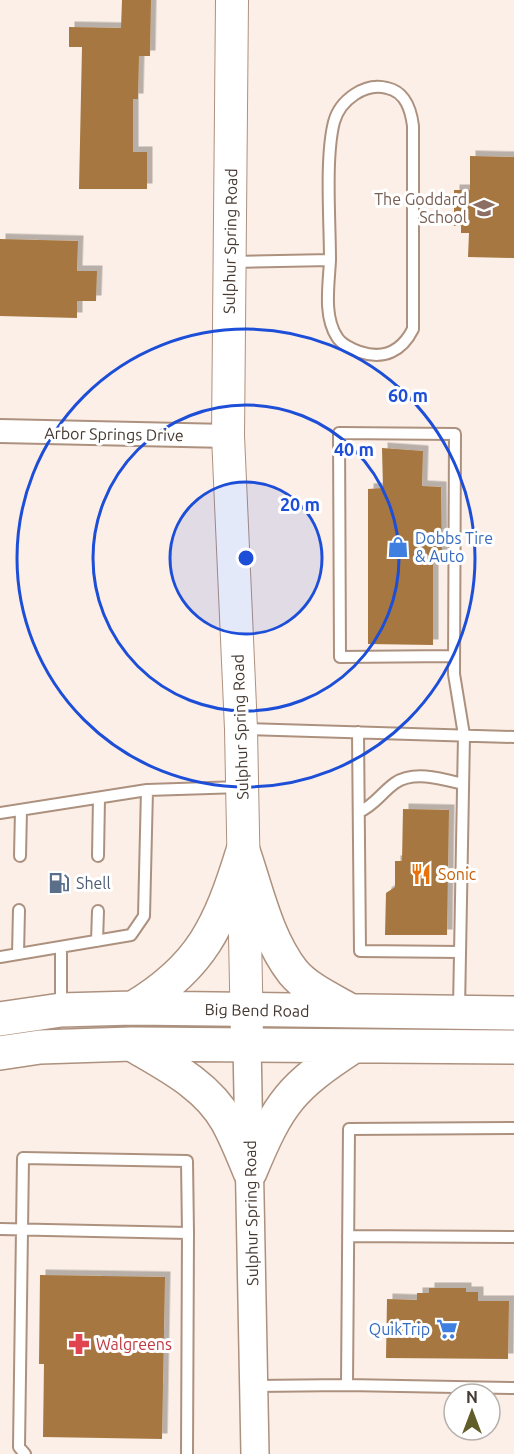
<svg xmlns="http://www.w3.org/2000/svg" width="514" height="1454" font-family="Ubuntu,sans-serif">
	<defs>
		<filter id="shadow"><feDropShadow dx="5.5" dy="-5.5" stdDeviation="0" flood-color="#0004"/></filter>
	</defs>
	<rect width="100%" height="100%" fill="#fcefe7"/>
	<!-- building -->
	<path fill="#a67740" filter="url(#shadow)" d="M 122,0 L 151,0 L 150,56 L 139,56 L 138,99 L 133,99 L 133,152 L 147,152 L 147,189 L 79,189 L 82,47 L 69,47 L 69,27 L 121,28 Z
		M 470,156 L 514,157 L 514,258 L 468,257 L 469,233 L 461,233 L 461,226 L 454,226 L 454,190 L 470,190 Z
		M 0,239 L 78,241 L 77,271 L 97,271 L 96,301 L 77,301 L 77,318 L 0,316 Z
		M 382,448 L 423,451 L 422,486 L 441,487 L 442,555 L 433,556 L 433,645 L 368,644 L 368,489 L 383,488 Z
		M 403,809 L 449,810 L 447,935 L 385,935 L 386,893 L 395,887 L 395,861 L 402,861 Z
		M 40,1275 L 165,1277 L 162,1439 L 43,1437 L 44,1364 L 39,1364 Z
		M 429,1288 L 466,1288 L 466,1292 L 478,1292 L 478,1301 L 509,1301 L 508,1359 L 386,1358 L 387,1299 L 417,1300 L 417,1293 L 429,1293 Z"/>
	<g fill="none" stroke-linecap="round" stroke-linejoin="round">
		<defs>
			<path id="service" d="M 233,262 L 330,260 C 329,284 323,316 337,337 C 341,344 353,350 360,352 C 384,360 402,351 413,329 L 413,126 C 411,110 406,92 387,88 C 365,82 340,100 334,122 C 325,157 330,221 330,260
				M 454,656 L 340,657 L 339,433 L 455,434 L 454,674 L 464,735 L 459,1009
				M 244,729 L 514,737
				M 358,732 L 360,951 L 460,952
				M 359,812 C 375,805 381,793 395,783 C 414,770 443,779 463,784
				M 0,813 L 147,790 L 241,787
				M 20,856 L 21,810
				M 98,856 L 99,798
				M 97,941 L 98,911
				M 61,947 L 61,1007
				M 18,954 L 19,910
				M 0,957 L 131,935 L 144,916 L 147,790
				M 0,1229 L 188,1233 L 187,1454
				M 348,1236 L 514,1237
				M 347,1385 L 514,1388
				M 255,1386 L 347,1385 L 349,1129 L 514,1128
				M 25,1454 L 19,1447 L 23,1158 L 187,1161 L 188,1233"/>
			<path id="minor" d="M 0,431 L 228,436"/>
			<path id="tertiary" d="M 247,1044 L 255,1454"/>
			<path id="secondary" d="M 232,0 L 228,436 L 241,729 L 247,1037"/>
			<path id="primary" d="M 243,851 C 257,891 266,937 293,972 C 307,989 332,1000 351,1011
				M 133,1008 C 202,967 220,925 243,851
				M 0,1019 L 61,1010 L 133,1008 L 514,1013
				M 133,1045 C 167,1065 207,1085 227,1121 C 236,1137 243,1155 250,1172
				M 0,1053 L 40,1047 L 132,1044 L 514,1047
				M 250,1172 C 279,1102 291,1087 354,1046"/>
		</defs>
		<!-- service casing -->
		<use href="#service" stroke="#ad917f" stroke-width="14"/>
		<!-- minor casing -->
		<use href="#minor" stroke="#ad917f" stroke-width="26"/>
		<!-- tertiary casing -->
		<use href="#tertiary" stroke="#ad917f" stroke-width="30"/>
		<!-- secondary casing -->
		<use href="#secondary" stroke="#ad917f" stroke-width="34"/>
		<!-- primary casing -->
		<use href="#primary" stroke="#ad917f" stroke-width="36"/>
		<!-- service -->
		<use href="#service" stroke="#fff" stroke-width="10"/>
		<!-- minor -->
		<use href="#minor" stroke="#fff" stroke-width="22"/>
		<!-- tertiary -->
		<use href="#tertiary" stroke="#fff" stroke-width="27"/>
		<!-- secondary -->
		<use href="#secondary" stroke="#fff" stroke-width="32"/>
		<!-- primary -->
		<use href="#primary" stroke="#fff" stroke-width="33"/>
	</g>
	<!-- distance rings -->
	<circle cx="246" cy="558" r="76" fill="#1d4ed8" fill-opacity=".12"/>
	<g fill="none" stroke="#1d4ed8" stroke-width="3">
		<circle cx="246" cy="558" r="76"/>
		<circle cx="246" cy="558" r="153"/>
		<circle cx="246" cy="558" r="229"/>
	</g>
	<!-- icons -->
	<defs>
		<symbol id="school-bare" viewBox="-9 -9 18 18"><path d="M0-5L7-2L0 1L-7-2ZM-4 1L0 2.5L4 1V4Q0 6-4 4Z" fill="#8d6e63" stroke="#fff" stroke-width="2.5" paint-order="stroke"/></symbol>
		<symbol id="shop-bare" viewBox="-9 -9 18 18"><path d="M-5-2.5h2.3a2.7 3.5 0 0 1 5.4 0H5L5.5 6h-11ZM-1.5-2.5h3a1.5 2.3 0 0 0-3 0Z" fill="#3f7fe0" stroke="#fff" stroke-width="2.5" paint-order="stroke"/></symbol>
		<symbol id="restaurant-bare" viewBox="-9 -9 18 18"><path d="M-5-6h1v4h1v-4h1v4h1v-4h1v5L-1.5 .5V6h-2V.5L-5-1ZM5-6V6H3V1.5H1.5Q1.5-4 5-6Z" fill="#e8710a" stroke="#fff" stroke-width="2.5" paint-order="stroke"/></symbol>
		<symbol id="fuel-bare" viewBox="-9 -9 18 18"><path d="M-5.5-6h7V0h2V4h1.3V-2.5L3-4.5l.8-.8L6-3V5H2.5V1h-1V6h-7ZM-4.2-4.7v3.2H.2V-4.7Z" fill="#5c6f8a" stroke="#fff" stroke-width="2.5" paint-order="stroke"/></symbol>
		<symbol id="supermarket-bare" viewBox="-9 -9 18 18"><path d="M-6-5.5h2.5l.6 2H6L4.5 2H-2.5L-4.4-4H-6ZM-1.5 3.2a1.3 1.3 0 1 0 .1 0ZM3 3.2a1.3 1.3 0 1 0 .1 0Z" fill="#3f7fe0" stroke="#fff" stroke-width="2.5" paint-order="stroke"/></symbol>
		<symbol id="pharmacy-bare" viewBox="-9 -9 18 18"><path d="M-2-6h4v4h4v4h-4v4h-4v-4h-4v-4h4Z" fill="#e0444e" stroke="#fff" stroke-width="2.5" paint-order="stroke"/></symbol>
	</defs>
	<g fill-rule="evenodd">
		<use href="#school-bare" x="469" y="193" width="30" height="30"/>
		<use href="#shop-bare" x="383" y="532" width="30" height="30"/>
		<use href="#restaurant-bare" x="406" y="859" width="30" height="30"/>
		<use href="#fuel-bare" x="44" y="868" width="30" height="30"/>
		<use href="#supermarket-bare" x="432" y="1314" width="30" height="30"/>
		<use href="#pharmacy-bare" x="64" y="1329" width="30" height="30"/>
	</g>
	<g text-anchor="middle" stroke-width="6" stroke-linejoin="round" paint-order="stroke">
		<!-- education labels -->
		<g font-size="16" fill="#785e54" stroke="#fff" text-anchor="end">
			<text x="467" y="205">The Goddard<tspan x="467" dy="18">School</tspan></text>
		</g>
		<!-- street labels -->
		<g font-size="16" fill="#453931" stroke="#fff">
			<text transform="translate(230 241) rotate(-89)" y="6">Sulphur Spring Road</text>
			<text transform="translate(114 434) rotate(1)" y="6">Arbor Springs Drive</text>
			<text transform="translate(240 727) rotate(-92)" y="6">Sulphur Spring Road</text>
			<text transform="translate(257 1010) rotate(1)" y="6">Big Bend Road</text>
			<text transform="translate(251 1213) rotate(-91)" y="6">Sulphur Spring Road</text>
		</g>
		<!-- shop labels -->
		<g font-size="16" fill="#366cbe" stroke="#fff" text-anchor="start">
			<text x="415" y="544">Dobbs Tire<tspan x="415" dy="18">&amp; Auto</tspan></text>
			<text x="430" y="1335" text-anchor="end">QuikTrip</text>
		</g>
		<!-- food labels -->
		<g font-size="16" fill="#c56008" stroke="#fff" text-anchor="start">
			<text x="438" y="880">Sonic</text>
		</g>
		<!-- service labels -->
		<g font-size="16" fill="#4e5e75" stroke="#fff" text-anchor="start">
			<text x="76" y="889">Shell</text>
		</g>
		<!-- health labels -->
		<g font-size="16" fill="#be3a42" stroke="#fff" text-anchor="start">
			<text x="96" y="1350">Walgreens</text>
		</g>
	</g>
	<circle cx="246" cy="558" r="9" fill="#1d4ed8" stroke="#fff" stroke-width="3"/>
	<g font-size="18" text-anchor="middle" font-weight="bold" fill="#1d4ed8" stroke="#fff" stroke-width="6" stroke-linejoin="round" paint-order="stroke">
		<text x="408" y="402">60 m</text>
		<text x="354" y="456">40 m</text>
		<text x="300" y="511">20 m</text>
	</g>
	<!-- north arrow -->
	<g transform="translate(472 1412)"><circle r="28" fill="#ffffff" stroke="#b5b0ad" stroke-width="1.5"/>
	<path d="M0-4.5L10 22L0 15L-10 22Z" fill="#615d29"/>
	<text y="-9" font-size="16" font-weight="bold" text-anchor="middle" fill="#453931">N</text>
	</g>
</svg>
